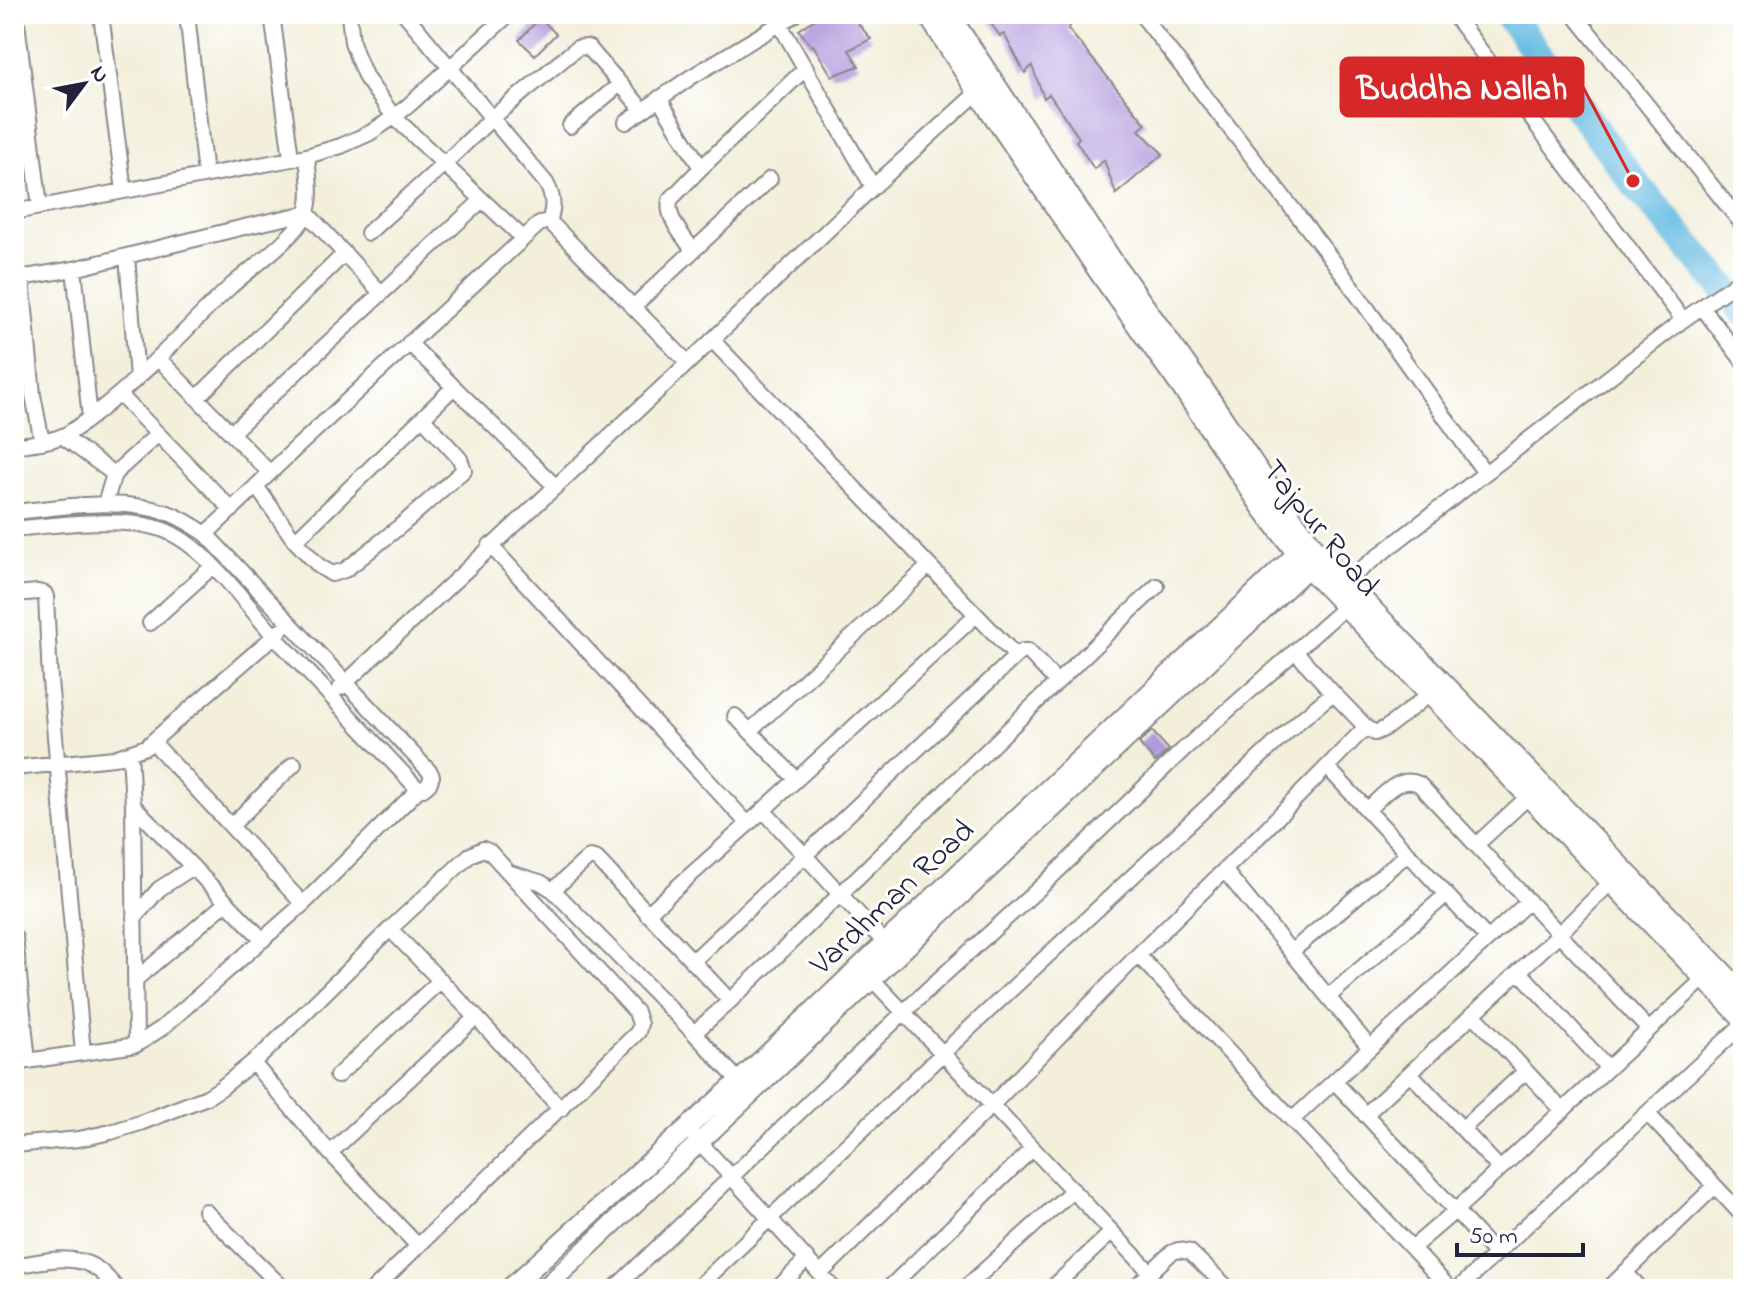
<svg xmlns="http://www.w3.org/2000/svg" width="1757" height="1303" font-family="'Indie Flower',sans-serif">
	<rect width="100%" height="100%" fill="#fff"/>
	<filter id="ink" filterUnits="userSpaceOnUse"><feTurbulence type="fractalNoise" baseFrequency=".0125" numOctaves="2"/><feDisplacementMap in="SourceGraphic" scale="16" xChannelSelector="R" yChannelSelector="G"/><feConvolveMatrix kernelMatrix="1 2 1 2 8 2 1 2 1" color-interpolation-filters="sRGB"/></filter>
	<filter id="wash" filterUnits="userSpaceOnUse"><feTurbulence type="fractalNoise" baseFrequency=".006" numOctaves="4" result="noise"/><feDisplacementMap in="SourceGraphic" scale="32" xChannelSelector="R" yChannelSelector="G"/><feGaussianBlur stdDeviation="1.8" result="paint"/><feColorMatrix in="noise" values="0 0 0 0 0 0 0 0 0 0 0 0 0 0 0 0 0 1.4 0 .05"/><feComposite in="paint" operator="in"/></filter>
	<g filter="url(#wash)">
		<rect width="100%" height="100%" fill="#f3efdb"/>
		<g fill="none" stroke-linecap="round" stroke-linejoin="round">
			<!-- river -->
			<path stroke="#64bae1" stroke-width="30" d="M 1508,14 L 1633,181 L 1743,310"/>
		</g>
		<g id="blocks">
			<!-- building -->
			<path fill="#b29bdd" d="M 822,14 L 850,14 L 871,39 L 849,50 L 859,66 L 832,76 L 813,45 L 811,46 L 799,30 Z
				M 984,14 L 1061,14 L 1070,26 L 1068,29 L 1146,124 L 1139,130 L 1163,154 L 1116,194 L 1104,160 L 1094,169 L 1076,141 L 1079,138 L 1049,94 L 1044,98 L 1032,66 L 1025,73 L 1004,34 L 1000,36 Z
				M 540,18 L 556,34 L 535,55 L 519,40 Z
				M 1152,731 L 1169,750 L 1155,762 L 1139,743 Z"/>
		</g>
	</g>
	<g filter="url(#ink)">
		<use href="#blocks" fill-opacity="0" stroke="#8a888b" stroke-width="2"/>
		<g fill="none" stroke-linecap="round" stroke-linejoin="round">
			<defs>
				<path id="minor" d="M 16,14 L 40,207
					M 101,14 L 124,191
					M 187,14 L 205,175
					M 272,14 L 291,158
					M 349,14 L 352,42 L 358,59 L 366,78 L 394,117 L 523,238
					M 405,14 L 546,183 C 554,197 554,207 549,222
					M 774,14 L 873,187
					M 1141,14 L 1334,262 L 1485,473
					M 1453,14 L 1683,320
					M 1574,14 L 1743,225
					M 659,98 L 701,168
					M 626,122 L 691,77 L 796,14
					M 570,126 L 620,84
					M 14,212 L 307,156 L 341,146 L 370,133 L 394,117 L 409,105 L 509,14
					M 368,233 L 444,164 L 492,118 L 577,48 L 586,47 L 589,48 L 643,110
					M 693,250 C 683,236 666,218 670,200 L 701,168 L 806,68
					M 127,256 L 137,378
					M 74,269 L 90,418
					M 22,278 L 33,395 L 42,442
					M 14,279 L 74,269 L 244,227 L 307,213 L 381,293
					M 634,306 L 770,179
					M 1702,307 L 1743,361
					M 712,340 L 1016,656
					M 409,343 L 555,486
					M 158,358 L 270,473
					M 119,394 L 232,510
					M 197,398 L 344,254
					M 231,433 L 482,200
					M 62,436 L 114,474
					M 14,446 C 32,443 51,442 67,434 C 81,426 94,415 106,405 C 151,369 188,326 230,287 C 250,269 294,238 305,216 C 314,198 308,175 307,156
					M 256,486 L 295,541 L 319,566 L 332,574 L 345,570 L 353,564 L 404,523 L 464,470 L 460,459 L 423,418
					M 105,504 L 114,474 L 158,434
					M 14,512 C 65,507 119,497 168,513 C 182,518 194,526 206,534 L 430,772 L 432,776 L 429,784 L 423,789 L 416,787 C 370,738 324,689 278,640 C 245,605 202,538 154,527 C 113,517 56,525 14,529
					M 206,534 L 297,447 L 538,225 L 544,222 L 549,222 L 554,226 L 688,363
					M 295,541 L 454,387
					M 490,545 L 748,824
					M 1338,587 L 1683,320 L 1743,278
					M 14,594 L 38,592 L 45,594 L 46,597 L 50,680 L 83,1053
					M 150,623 L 213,566
					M 1295,651 L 1333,693 L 1366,727 L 1375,733 L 1386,728 L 1431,693
					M 340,688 L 688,363 L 873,187 L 978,92
					M 735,716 L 796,779
					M 750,731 L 929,566
					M 153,742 L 303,904
					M 1327,767 L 1488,939
					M 14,768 L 114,758 L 146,747 L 280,631
					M 133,805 L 263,940
					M 763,810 L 885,943
					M 1367,810 C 1382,797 1398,774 1419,784 L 1649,1030
					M 231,826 L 294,764
					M 1476,845 L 1529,796
					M 1224,870 L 1370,1048
					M 510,873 L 540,882 L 553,890 L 694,1033 L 739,1081
					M 553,890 L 587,859 L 590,857 L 597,859 L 730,1001 C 873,864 1013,723 1157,586
					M 647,914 L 748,824 L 976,615
					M 134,918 L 159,889 L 193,867
					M 390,929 L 476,1017 L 561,1109
					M 15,938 L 28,1061
					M 1291,952 L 1407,854
					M 1138,955 L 1450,1289
					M 692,962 L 1018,654 L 1023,651 L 1028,651 L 1056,681
					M 1519,971 L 1608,1068
					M 872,979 L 1151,1273
					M 135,980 L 227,902
					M 1328,997 L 1446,895
					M 1473,1014 L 1563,1111
					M 694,1033 L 730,1001
					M 136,1045 L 162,1028 L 303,904 L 419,789
					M 14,1063 L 136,1045 L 133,805 L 130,753
					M 253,1063 L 330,1153 L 417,1245
					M 1410,1073 L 1500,1169
					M 337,1076 L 441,980
					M 1334,1081 L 1496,1254
					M 1648,1114 L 1743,1216
					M 1365,1115 L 1559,934 L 1611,882
					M 1292,1120 L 1529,901
					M 1463,1128 L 1526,1071
					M 694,1136 L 834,1289
					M 14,1145 L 79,1139 L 111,1132 L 140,1123 L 207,1097 L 221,1088 L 264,1053 L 390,929 L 470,855 L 483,849 L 490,852 L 636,1012 L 640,1024 L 638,1032 L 374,1289
					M 330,1153 L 476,1017
					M 205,1211 L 284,1289
					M 1412,1248 L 1455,1211 L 1711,972
					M 14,1266 C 41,1262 76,1251 100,1271 C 106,1276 112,1283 117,1289
					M 1625,1272 L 1641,1289
					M 820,1274 L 993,1104 L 1138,955 L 1262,833 L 1366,727
					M 614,1289 L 926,991 L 1045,883 L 1184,749 L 1351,602
					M 696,1289 L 943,1053 L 1298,722 L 1333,693
					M 777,1289 L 807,1259
					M 888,1289 L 1033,1148
					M 964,1289 L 1073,1190
					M 1051,1289 L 1112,1232
					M 1133,1289 L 1171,1253 L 1178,1250 L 1190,1252 L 1229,1289
					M 1458,1289 L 1743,1024
					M 1608,1289 L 1715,1186"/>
				<path id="tertiary" d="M 509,1289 L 739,1081 L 1308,543
					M 544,1289 L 1318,558"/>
				<path id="secondary" d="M 928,14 L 978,92 L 1101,274 L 1189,397 L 1263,508 L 1308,567 L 1743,1018
					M 948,14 L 1114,264 L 1202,388 L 1276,498 L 1320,556 L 1743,994"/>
			</defs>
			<!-- minor casing -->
			<use href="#minor" stroke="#8a888b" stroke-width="18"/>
			<!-- tertiary casing -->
			<use href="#tertiary" stroke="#8a888b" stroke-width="22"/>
			<!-- secondary casing -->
			<use href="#secondary" stroke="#8a888b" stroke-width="24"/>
			<!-- minor -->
			<use href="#minor" stroke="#fff" stroke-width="14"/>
			<!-- tertiary -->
			<use href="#tertiary" stroke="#fff" stroke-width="18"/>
			<!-- secondary -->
			<use href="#secondary" stroke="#fff" stroke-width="20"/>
		</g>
	</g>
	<g text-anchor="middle" stroke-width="6" stroke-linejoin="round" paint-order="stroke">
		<!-- street labels -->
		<g font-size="32" fill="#22223b" stroke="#fff">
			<text transform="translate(1322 527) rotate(51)" y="11">Tajpur Road</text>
			<text transform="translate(891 896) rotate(-43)" y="11">Vardhman Road</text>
		</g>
	</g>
	<!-- callouts -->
	<path fill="none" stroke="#d62828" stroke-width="3" d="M1633 181L1583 87"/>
	<circle fill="#d62828" stroke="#fff" stroke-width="3" cx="1633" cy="181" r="8"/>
	<rect fill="#d62828" stroke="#d62828" stroke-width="3" x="1341" y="58" width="242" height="58" rx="8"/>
	<g font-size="34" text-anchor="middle" font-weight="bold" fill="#fff">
		<text x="1462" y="99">Buddha Nallah</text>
	</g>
	<!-- margin -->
	<rect width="1757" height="1303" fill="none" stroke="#fff" stroke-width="48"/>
	<!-- north arrow -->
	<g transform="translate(84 84) rotate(58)" stroke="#ffffff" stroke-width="6" paint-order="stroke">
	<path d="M0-6L14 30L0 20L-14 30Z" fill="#22223b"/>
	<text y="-12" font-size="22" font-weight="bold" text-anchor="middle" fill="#22223b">N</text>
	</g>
	<!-- scale -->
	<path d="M1457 1243v12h126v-12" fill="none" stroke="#22223b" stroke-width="4"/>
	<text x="1469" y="1243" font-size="24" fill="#22223b" stroke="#ffffff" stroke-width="6" paint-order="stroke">50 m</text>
</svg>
